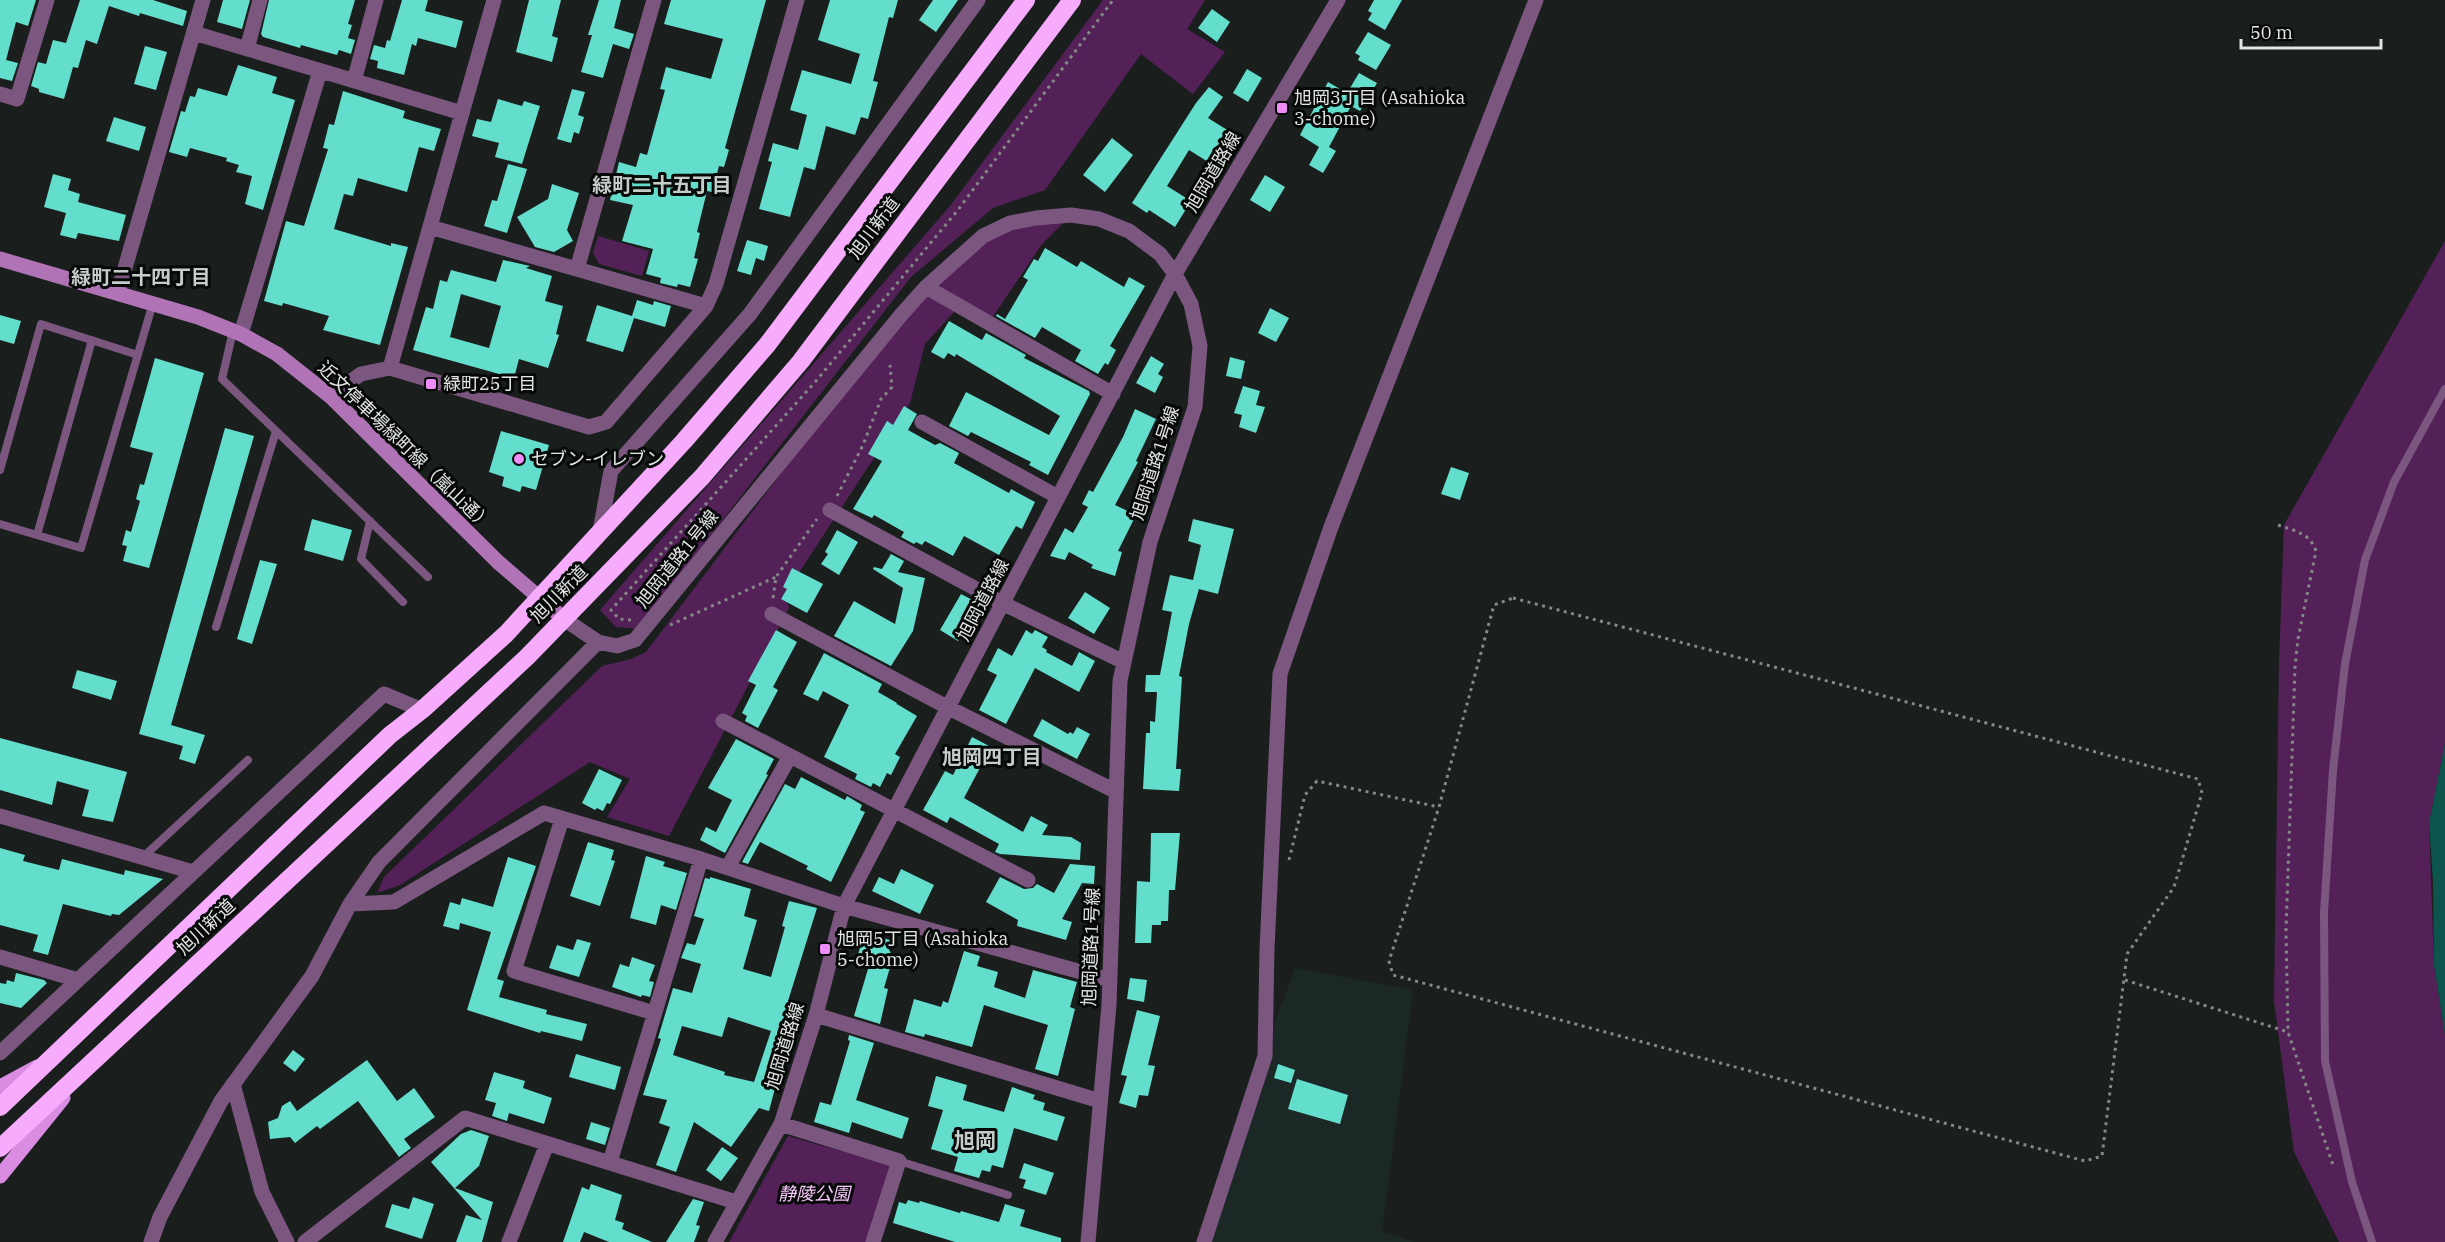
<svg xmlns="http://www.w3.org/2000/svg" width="2445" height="1242" font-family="'IBM Plex Serif','Noto Sans JP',serif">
	<rect width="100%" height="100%" fill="#1a1f1e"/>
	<!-- built -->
	<path fill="#1b2826" d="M 1295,968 L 1413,990 L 1382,1232 L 1414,1242 L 1200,1242 L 1237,1125 Z"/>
	<!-- green -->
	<path fill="#532158" d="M 1103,0 L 1205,0 L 1187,29 L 1225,52 L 1193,94 L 1141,54 L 1045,190 L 993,208 L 911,277 L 638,629 L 616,627 L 600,610 L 950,206 Z
		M 1071,215 L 1042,244 L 992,318 L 963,302 L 925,344 L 910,403 L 785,594 L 789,608 L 669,836 L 607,817 L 630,779 L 590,762 L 400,885 L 377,893 L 384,877 L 602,666 L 631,659 L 646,652 L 901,315 L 983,236 Z
		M 598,236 L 649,251 L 642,276 L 599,264 L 593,253 Z
		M 2445,241 L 2445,743 L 2429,823 L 2434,965 L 2445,1035 L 2445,1242 L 2339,1242 L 2294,1152 L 2274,1001 L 2279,663 L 2284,525 Z
		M 788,1136 L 890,1165 L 866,1242 L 729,1242 Z"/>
	<!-- water -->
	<path fill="#0c544c" d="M 2445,743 L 2445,1035 L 2434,965 L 2433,881 L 2429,823 Z"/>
	<!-- building -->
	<path fill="#63ddcc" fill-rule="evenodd" d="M 0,0 L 36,0 L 28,26 L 16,22 L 6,60 L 18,63 L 12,81 L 0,78 Z
		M 80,0 L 153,0 L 187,11 L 183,26 L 140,13 L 139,16 L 109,6 L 97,44 L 86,40 L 78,68 L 73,67 L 64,99 L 39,92 L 39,89 L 31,86 L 38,62 L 46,64 L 53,40 L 66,43 Z
		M 223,0 L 250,0 L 242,29 L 217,22 Z
		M 269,0 L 355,0 L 348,24 L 352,25 L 348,38 L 355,40 L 351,54 L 339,50 L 337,55 L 301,45 L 300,48 L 263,37 L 261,34 Z
		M 402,0 L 428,0 L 425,11 L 463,21 L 456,48 L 418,38 L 416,46 L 412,44 L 404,75 L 377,68 L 378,61 L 370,59 L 374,45 L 385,48 L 387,40 L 390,41 Z
		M 529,0 L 561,0 L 552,36 L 558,38 L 552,62 L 516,52 Z
		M 599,0 L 621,0 L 614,28 L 634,34 L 629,49 L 613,44 L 603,78 L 581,72 L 592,35 L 588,35 Z
		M 671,0 L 766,0 L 725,148 L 729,150 L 724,167 L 719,166 L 712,192 L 707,191 L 697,232 L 700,233 L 694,258 L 698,259 L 690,287 L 678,284 L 677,287 L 660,283 L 661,278 L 646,274 L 653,249 L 622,241 L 633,205 L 610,200 L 619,162 L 636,167 L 640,153 L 647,155 L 665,90 L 660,89 L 666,67 L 711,79 L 723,39 L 664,24 Z
		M 830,0 L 898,0 L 893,18 L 889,17 L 873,81 L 878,82 L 868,119 L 861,117 L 855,135 L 826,126 L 815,170 L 804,167 L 790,217 L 759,209 L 772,162 L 768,161 L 773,143 L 798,150 L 807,115 L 790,110 L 802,70 L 851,84 L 860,54 L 818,40 Z
		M 933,0 L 958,0 L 936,32 L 919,20 Z
		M 1374,0 L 1402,0 L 1385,30 L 1368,20 L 1372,13 L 1368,11 Z
		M 1212,9 L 1230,22 L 1217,42 L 1198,28 Z
		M 1368,32 L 1391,45 L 1376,70 L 1358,60 L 1360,56 L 1355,53 Z
		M 145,46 L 167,52 L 156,90 L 134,84 Z
		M 238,65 L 277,77 L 272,93 L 295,100 L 263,210 L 245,204 L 252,176 L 236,172 L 239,165 L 226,161 L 227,158 L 190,148 L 187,157 L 169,152 L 181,111 L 185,112 L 190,96 L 195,97 L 198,88 L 227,96 Z
		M 1247,69 L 1262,78 L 1248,102 L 1233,93 Z
		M 1359,73 L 1377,83 L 1360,111 L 1351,106 L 1329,147 L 1336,151 L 1323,173 L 1309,165 L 1319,147 L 1300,135 L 1328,82 L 1347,93 Z
		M 1209,87 L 1223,97 L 1208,118 L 1237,136 L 1222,160 L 1218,158 L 1213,165 L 1189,150 L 1167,186 L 1191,201 L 1175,227 L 1149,210 L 1147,213 L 1132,203 L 1196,103 Z
		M 572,89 L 585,92 L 578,115 L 584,117 L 579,134 L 574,132 L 571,143 L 557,139 Z
		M 343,91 L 405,111 L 403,118 L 441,129 L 434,151 L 419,147 L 407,192 L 358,178 L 353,196 L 344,194 L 334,229 L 391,246 L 391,243 L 408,247 L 380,345 L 323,330 L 329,316 L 283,303 L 282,306 L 264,301 L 286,221 L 304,226 L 328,149 L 323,148 L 329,124 L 334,125 Z
		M 498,99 L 522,106 L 524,101 L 540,106 L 522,164 L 495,157 L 499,143 L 472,136 L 477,119 L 491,122 Z
		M 114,117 L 146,127 L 139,151 L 106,141 Z
		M 1112,138 L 1133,155 L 1105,192 L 1083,175 Z
		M 508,164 L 527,169 L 507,233 L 484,226 L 492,200 L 497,201 Z
		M 53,174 L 71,179 L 68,190 L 80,194 L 78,202 L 126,215 L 119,241 L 78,233 L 76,239 L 60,235 L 66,213 L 44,207 Z
		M 1265,175 L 1285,187 L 1270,212 L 1250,200 Z
		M 552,184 L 579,193 L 567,230 L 573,241 L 554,252 L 535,247 L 517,217 L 548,199 Z
		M 747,240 L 768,246 L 764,261 L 756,258 L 751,275 L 737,271 Z
		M 1045,248 L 1077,267 L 1081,261 L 1124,287 L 1129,277 L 1145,286 L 1110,346 L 1116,350 L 1108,365 L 1105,363 L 1098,374 L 1075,361 L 1081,350 L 1042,327 L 1035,338 L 996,316 L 997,314 L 1005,319 L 1028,280 L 1023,277 L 1034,259 L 1038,261 Z
		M 503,260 L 530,266 L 526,268 L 552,276 L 545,301 L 563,306 L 556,334 L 559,335 L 548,368 L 519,359 L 514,378 L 413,350 L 426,307 L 433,309 L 440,280 L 447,282 L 451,270 L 496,282 ZM 461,294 L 501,306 L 489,348 L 450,337 Z
		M 637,300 L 653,305 L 654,301 L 671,306 L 665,327 L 634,318 L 623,352 L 586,341 L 597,305 L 632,316 Z
		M 1270,308 L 1289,318 L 1276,342 L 1258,333 Z
		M 0,315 L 21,321 L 14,344 L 0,340 Z
		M 949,321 L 982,340 L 986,333 L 1026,355 L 1024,358 L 1089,391 L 1090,394 L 1048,475 L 1029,465 L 1031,462 L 971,432 L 968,436 L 949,426 L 966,392 L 1049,435 L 1060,416 L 956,354 L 955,357 L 948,353 L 944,359 L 931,352 Z
		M 1151,356 L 1164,364 L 1158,374 L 1163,377 L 1155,393 L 1136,383 Z
		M 1230,357 L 1245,361 L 1241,379 L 1226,376 Z
		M 155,358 L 204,373 L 149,568 L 123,561 L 127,546 L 122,545 L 126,530 L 131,532 L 140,501 L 136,499 L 140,484 L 144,485 L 153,453 L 130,447 Z
		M 1243,386 L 1260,391 L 1256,405 L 1265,407 L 1256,433 L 1239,427 L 1242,415 L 1234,413 Z
		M 904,406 L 917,414 L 908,430 L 935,445 L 940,443 L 959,453 L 954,463 L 1009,493 L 1011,489 L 1035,502 L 1022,529 L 1016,526 L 999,555 L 964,536 L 953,556 L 925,541 L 922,545 L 916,542 L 914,544 L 901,537 L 904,532 L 874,515 L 872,518 L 853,509 L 882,461 L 868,454 L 887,421 L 893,425 Z
		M 1135,409 L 1156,419 L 1136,461 L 1138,462 L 1115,505 L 1136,515 L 1118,551 L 1122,552 L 1115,576 L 1091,568 L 1093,565 L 1069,552 L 1065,560 L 1050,556 L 1065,528 L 1073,533 L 1088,507 L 1082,504 L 1089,490 L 1093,492 L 1123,437 Z
		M 225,428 L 254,436 L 171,725 L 205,735 L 195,764 L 179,759 L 183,746 L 139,734 Z
		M 501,431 L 549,445 L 536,490 L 522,486 L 520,492 L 502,486 L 504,477 L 489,472 Z
		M 1451,467 L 1469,473 L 1460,500 L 1441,494 Z
		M 312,519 L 352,530 L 343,561 L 304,550 Z
		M 1193,519 L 1234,529 L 1218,594 L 1199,589 L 1189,624 L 1179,676 L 1182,677 L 1176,769 L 1181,769 L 1179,791 L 1143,789 L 1146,733 L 1150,733 L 1150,721 L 1155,722 L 1157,692 L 1145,692 L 1146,675 L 1160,675 L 1172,612 L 1162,610 L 1170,575 L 1193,580 L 1201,545 L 1188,541 Z
		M 837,530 L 858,542 L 839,575 L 821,564 L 828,554 L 825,552 Z
		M 891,554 L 904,561 L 898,572 L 925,578 L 913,631 L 891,666 L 834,636 L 854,601 L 895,624 L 903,588 L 873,569 L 874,567 L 882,569 Z
		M 260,560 L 277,564 L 252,644 L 237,639 Z
		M 792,568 L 823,584 L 807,613 L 781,599 L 787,589 L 783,587 Z
		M 1085,592 L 1110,608 L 1094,634 L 1068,618 Z
		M 961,594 L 980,604 L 958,641 L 940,630 Z
		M 776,630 L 797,642 L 773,687 L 778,690 L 758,728 L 745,721 L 747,716 L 742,713 L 756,685 L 748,681 Z
		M 1026,630 L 1032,634 L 1035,630 L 1048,637 L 1042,647 L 1047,650 L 1046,652 L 1072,666 L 1079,652 L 1095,661 L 1079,692 L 1035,668 L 1006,724 L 979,710 L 997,675 L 987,670 L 998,648 L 1012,656 Z
		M 824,653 L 882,684 L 878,692 L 897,703 L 896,705 L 897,704 L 917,716 L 895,754 L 900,757 L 891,775 L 887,773 L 880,787 L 873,783 L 871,787 L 855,779 L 857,774 L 824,757 L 849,705 L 823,691 L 818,701 L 803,694 Z
		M 77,670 L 117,681 L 111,700 L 72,688 Z
		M 1042,719 L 1068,734 L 1070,732 L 1073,734 L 1077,727 L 1090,734 L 1077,759 L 1033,736 Z
		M 972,737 L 991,747 L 964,798 L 1023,832 L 1031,816 L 1048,825 L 1042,835 L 1071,837 L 1081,843 L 1080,860 L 1000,854 L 995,852 L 999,844 L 950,817 L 947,823 L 923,810 L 945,771 L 953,775 Z
		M 0,738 L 127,772 L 113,822 L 82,816 L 89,790 L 57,781 L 52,805 L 0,790 Z
		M 736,739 L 774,759 L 766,774 L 768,775 L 725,853 L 700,840 L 706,827 L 716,832 L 732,800 L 708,788 Z
		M 599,769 L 622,780 L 610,804 L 607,803 L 603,811 L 597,808 L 595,810 L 582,803 Z
		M 801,777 L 845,800 L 847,796 L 862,805 L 860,810 L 865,812 L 831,882 L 806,869 L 808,866 L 760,842 L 748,864 L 742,862 L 785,784 L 795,789 Z
		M 1151,833 L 1180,833 L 1175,890 L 1169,890 L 1168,921 L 1161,921 L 1161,925 L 1152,925 L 1151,943 L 1135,943 L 1137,881 L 1150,882 Z
		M 588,842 L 614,850 L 611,860 L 615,861 L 600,906 L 570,896 Z
		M 0,848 L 25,855 L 23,861 L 59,870 L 62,859 L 124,875 L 125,870 L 163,879 L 119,915 L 112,914 L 111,916 L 63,904 L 48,955 L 33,951 L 38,935 L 0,925 Z
		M 646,856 L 665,862 L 663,866 L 687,873 L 676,910 L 661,905 L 656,925 L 630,918 Z
		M 508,857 L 536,866 L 497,979 L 504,981 L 499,997 L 547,1010 L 546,1014 L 587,1024 L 582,1041 L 541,1031 L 540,1033 L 467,1010 L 491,932 L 460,923 L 459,930 L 443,926 L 450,902 L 460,905 L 462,898 L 493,907 Z
		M 1070,864 L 1095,866 L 1094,884 L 1082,883 L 1062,919 L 1072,922 L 1066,940 L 1017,926 L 1018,920 L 986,902 L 1000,877 L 1024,889 L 1033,888 L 1037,884 L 1054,893 Z
		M 901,869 L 934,885 L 920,914 L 872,891 L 879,877 L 894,884 Z
		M 710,877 L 751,889 L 744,916 L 757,920 L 743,969 L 771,977 L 785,927 L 782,926 L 789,901 L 817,908 L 788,1001 L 795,1003 L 778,1057 L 783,1058 L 769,1111 L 759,1108 L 731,1147 L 694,1122 L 676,1172 L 656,1165 L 670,1127 L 659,1123 L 667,1100 L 643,1095 L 661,1039 L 658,1038 L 673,988 L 692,993 L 701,964 L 681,958 L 687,943 L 695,945 L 704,919 L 694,916 L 705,878 L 710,879 ZM 728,1017 L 771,1031 L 754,1082 L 724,1075 L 725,1072 L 673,1055 L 682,1026 L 722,1037 Z
		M 864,933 L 890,940 L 888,948 L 893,957 L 884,988 L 888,989 L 880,1024 L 854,1016 L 868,969 L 855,966 Z
		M 577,939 L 591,943 L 579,977 L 549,968 L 557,945 L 573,950 Z
		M 964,951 L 980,956 L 977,966 L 998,972 L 994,987 L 1025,998 L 1033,970 L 1077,982 L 1070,1007 L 1075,1009 L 1058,1076 L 1035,1069 L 1048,1025 L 984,1005 L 972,1047 L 925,1034 L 924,1037 L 905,1032 L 914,999 L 941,1007 L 943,1001 L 948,1003 Z
		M 632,957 L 655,965 L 649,981 L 654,982 L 650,997 L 642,995 L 641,997 L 612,987 L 620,964 L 629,967 Z
		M 16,973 L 44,980 L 47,983 L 21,1008 L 0,1003 L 0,983 L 6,984 L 7,980 L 14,982 Z
		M 1130,978 L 1147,980 L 1144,1002 L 1127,999 Z
		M 1137,1010 L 1160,1016 L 1148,1065 L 1155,1066 L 1148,1096 L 1139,1095 L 1136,1108 L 1119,1103 L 1127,1076 L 1121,1075 Z
		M 849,1035 L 874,1043 L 856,1100 L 909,1118 L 902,1139 L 852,1122 L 849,1133 L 814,1122 L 820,1102 L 831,1105 L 850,1041 L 848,1040 Z
		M 293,1050 L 305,1059 L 295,1072 L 283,1063 Z
		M 576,1054 L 621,1067 L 615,1090 L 569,1077 Z
		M 367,1060 L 397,1101 L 414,1088 L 435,1117 L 404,1139 L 411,1148 L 399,1157 L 358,1101 L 320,1129 L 317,1126 L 295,1143 L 290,1137 L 270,1139 L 268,1122 L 278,1118 L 282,1106 L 290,1101 L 297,1111 Z
		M 1278,1064 L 1295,1070 L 1291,1083 L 1274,1078 Z
		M 494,1072 L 525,1081 L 523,1088 L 552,1098 L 544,1124 L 509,1113 L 507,1121 L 492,1116 L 496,1103 L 485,1100 Z
		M 936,1076 L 967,1085 L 963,1100 L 1004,1112 L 1012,1087 L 1035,1095 L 1033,1099 L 1045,1103 L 1043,1110 L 1065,1117 L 1057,1141 L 1014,1128 L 1003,1168 L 992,1165 L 990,1172 L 982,1170 L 979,1178 L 954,1171 L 958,1157 L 931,1149 L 943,1110 L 928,1106 Z
		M 1297,1079 L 1348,1095 L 1340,1124 L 1288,1109 Z
		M 591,1122 L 610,1128 L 605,1145 L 586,1139 Z
		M 471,1130 L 489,1136 L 479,1166 L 455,1188 L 493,1202 L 482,1242 L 456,1242 L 466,1215 L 482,1220 L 431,1162 L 461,1134 Z
		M 722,1147 L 738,1158 L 721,1181 L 706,1170 Z
		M 1024,1163 L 1054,1173 L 1046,1195 L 1023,1188 L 1026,1180 L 1019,1178 Z
		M 591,1184 L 622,1195 L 615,1220 L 624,1223 L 622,1229 L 652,1242 L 609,1242 L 584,1232 L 580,1242 L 563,1242 L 582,1187 L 589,1190 Z
		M 413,1197 L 434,1204 L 422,1239 L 385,1227 L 392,1204 L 409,1209 Z
		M 693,1199 L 704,1202 L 696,1225 L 700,1226 L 694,1242 L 666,1242 Z
		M 908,1200 L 919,1203 L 920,1201 L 960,1213 L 961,1211 L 999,1222 L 1005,1204 L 1025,1210 L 1020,1226 L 1061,1238 L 1061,1242 L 955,1242 L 893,1223 L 899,1202 L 906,1204 Z"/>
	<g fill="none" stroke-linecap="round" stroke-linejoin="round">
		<!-- path -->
		<path stroke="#848887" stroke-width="3" stroke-dasharray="3 4.5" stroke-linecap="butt" d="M 837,496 L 863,445 L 881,399 L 892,387 L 890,365
			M 2278,525 C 2295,531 2310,533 2316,551 L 2298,639 L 2295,667 L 2286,931 L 2288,1032
			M 773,598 L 776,577 L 817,519
			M 1513,598 L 2198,779 L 2202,793 L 2174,887 L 2127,954 L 2102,1156 L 2085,1161 L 1393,975 L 1389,961 L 1439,807 L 1494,605 Z
			M 631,620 L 619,619 L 611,610 L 816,381 L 958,210 L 1113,0
			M 670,625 L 776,577
			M 1289,860 L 1305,795 L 1317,781 L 1439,807
			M 2125,980 L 2288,1032 L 2333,1165"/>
		<!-- lane -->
		<path stroke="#7b567f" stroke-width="8" d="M 233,331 L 222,379 L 428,577
			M 0,470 L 41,324 L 138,355
			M 370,521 L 361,559 L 403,602
			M 0,524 L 81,548 L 153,303
			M 37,535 L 92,340
			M 216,627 L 276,431
			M 142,858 L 248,760
			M 899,1161 L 1008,1195
			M 2372,1242 L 2352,1182 L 2325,1061 L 2324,912 L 2333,770 L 2345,664 L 2365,560 L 2394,482 L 2445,389"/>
		<!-- street -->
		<path stroke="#7b567f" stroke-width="15" d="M 194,33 L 462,113
			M 247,49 L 260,0
			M 354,81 L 376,0
			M 0,94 L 17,99 L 47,0
			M 430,227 L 706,306
			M 577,269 L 654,0
			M 926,287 L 1113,394
			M 118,292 L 203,0
			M 241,334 L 320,71
			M 390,368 L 494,0
			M 330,396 L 361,374 L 390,368 L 589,427 L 606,422 L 706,306 L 716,284 L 797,0
			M 922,422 L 1058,497
			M 830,510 L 1004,604 L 1124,662
			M 600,531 L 611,471 L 750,314 L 978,0
			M 772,614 L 947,707 L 1115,791
			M 564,619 L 598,642 L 617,646 L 635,640 L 901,315 L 926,287 L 983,236 L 1010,223 L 1036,218 L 1071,215 L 1099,219 L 1129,231 L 1160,254 L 1175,274 L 1191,304 L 1200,346 L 1195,407 L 1150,542 L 1120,681 L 1109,1005 L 1088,1242
			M 723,721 L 1028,880
			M 0,816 L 193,872
			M 562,819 L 514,971 L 654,1013
			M 728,867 L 790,756
			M 350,904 L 394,902 L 544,813 L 701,859 L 844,906 L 1110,980
			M 0,957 L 78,980
			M 816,1015 L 1100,1101
			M 0,1053 L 384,694 L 422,710
			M 233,1084 L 262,1192 L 287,1242
			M 781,1124 L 899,1161 L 873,1242
			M 610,1162 L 701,859
			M 151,1242 L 160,1217 L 221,1101 L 312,976 L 350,904 L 379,862 L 598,642
			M 305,1242 L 465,1118 L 736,1202
			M 509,1242 L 547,1144
			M 715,1242 L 781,1124 L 816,1015 L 844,906 L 1175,274 L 1338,0
			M 1204,1242 L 1265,1056 L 1267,949 L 1280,674 L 1331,527 L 1536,0"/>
		<!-- secondary -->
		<path stroke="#b074b6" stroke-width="15" d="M 0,259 L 198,317 L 241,334 L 277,354 L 330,396 L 498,562 L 564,619"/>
		<!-- primary -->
		<path stroke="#da8ce2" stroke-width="15" d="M 0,1087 L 37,1067
			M 0,1176 L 63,1098"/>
		<!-- highway -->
		<path stroke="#f6abfd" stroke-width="18" d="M 0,1107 L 390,735 L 422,710 L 506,634 L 684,441 L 767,345 L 1026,0
			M 0,1148 L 527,657 L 702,477 L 801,361 L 1072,0"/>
	</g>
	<!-- markers -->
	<g fill="#ee8cf8" stroke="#070908" stroke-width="2">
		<rect x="1276" y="102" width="12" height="12" rx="3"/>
		<rect x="425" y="378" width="12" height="12" rx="3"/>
		<circle cx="519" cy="459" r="6"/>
		<rect x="819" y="943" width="12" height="12" rx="3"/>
	</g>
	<g text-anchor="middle" stroke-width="6" stroke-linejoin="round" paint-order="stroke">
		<!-- poi labels -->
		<g font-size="18" fill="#e1e5e4" stroke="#070908" text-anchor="start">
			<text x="1294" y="104">旭岡3丁目 (Asahioka<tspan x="1294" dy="21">3-chome)</tspan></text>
			<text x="443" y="390">緑町25丁目</text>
			<text x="531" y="465">セブン-イレブン</text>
			<text x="837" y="945">旭岡5丁目 (Asahioka<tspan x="837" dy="21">5-chome)</tspan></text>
		</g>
		<!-- street labels -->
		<g font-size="18" fill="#e1e5e4" stroke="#070908">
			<text transform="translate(1213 172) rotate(-59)" y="6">旭岡道路線</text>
			<text transform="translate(874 228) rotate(-53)" y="6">旭川新道</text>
			<text transform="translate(405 446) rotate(44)" y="6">近文停車場緑町線（嵐山通）</text>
			<text transform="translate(1155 463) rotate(-72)" y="6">旭岡道路1号線</text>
			<text transform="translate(677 559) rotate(-51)" y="6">旭岡道路1号線</text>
			<text transform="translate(559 594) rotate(-45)" y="6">旭川新道</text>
			<text transform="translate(983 600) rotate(-62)" y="6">旭岡道路線</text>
			<text transform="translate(206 927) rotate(-43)" y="6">旭川新道</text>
			<text transform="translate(1091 947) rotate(-88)" y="6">旭岡道路1号線</text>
			<text transform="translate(785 1046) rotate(-73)" y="6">旭岡道路線</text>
		</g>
		<!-- park labels -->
		<g font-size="18" font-style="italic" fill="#f3c5f8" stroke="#070908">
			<text x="814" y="1200">静陵公園</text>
		</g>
		<!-- neighbourhood labels -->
		<g font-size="20" font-weight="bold" fill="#c5cdcb" stroke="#070908">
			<text x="662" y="192">緑町二十五丁目</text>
			<text x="141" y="284">緑町二十四丁目</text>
			<text x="992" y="764">旭岡四丁目</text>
		</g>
		<!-- quarter labels -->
		<g font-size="21" font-weight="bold" fill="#c5cdcb" stroke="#070908">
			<text x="975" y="1148">旭岡</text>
		</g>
	</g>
	<!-- scale -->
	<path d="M2241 39v9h140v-9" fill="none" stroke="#e1e5e4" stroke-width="3"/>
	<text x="2250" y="39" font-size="18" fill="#e1e5e4" stroke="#070908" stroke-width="4.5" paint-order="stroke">50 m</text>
</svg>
